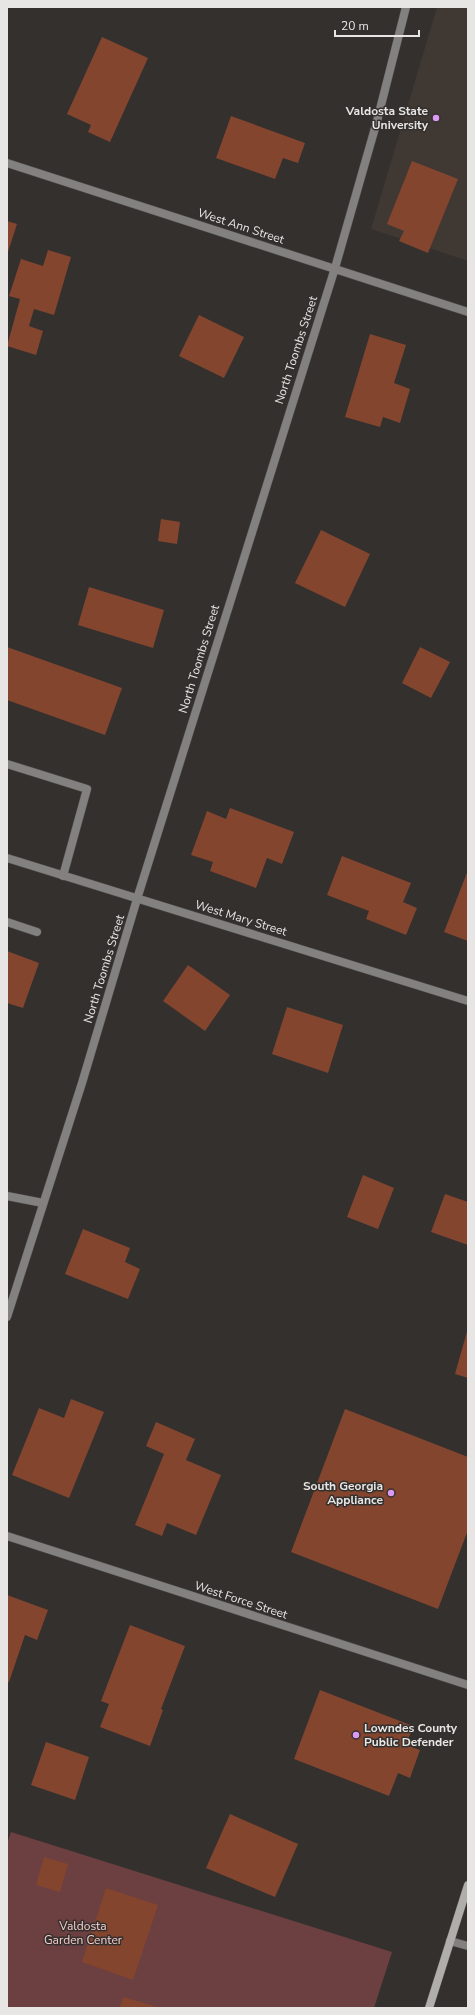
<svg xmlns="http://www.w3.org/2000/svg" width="475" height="2015" font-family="'Nunito Sans',sans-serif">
	<rect width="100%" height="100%" fill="#33302e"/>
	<!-- built -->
	<path fill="#403832" d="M 437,7 L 468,7 L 468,261 L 371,229 Z"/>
	<!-- green -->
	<path fill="#6c3f40" d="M 11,1832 L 392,1952 L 374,2008 L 7,2008 L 7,1844 Z"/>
	<!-- building -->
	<path fill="#84452f" d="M 102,37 L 148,58 L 110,142 L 88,132 L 91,125 L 67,114 Z
		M 231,116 L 305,143 L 298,163 L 283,158 L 275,179 L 216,158 Z
		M 412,161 L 458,179 L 428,253 L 399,241 L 404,231 L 387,224 Z
		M 7,221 L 17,224 L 7,255 Z
		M 48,250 L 71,257 L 54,315 L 34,309 L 29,326 L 43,331 L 36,355 L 7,346 L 20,299 L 9,296 L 21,259 L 43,266 Z
		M 199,315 L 244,337 L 224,378 L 179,356 Z
		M 370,334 L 406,345 L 394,383 L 410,389 L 400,423 L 383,417 L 380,427 L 345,417 Z
		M 161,519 L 180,522 L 177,544 L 158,541 Z
		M 321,530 L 370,554 L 345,607 L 295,583 Z
		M 89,587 L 164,610 L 153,648 L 78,625 Z
		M 7,647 L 122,688 L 105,735 L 7,700 Z
		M 420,647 L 450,662 L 431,698 L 402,683 Z
		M 230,808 L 294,832 L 282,864 L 267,858 L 256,888 L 210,871 L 213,862 L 191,855 L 207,811 L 226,819 Z
		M 342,856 L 411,883 L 403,902 L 417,908 L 406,935 L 366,919 L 369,911 L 327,895 Z
		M 468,870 L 468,941 L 444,932 Z
		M 7,951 L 39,963 L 23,1008 L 7,1003 Z
		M 188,965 L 230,995 L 205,1031 L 163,1001 Z
		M 287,1007 L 343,1025 L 328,1073 L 272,1054 Z
		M 363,1175 L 394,1188 L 378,1229 L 347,1217 Z
		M 445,1194 L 468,1202 L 468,1245 L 431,1232 Z
		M 83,1229 L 130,1248 L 125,1262 L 140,1269 L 128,1299 L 65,1274 Z
		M 468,1328 L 468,1378 L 455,1374 Z
		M 71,1399 L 104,1412 L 69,1498 L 12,1475 L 39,1408 L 64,1418 Z
		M 345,1409 L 468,1457 L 468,1530 L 438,1609 L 291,1552 Z
		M 156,1422 L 195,1439 L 186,1460 L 221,1475 L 196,1535 L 167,1523 L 162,1536 L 135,1525 L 164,1454 L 146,1446 Z
		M 7,1595 L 48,1610 L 37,1640 L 25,1635 L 9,1682 L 7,1682 Z
		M 130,1625 L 185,1646 L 161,1709 L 163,1710 L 150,1746 L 100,1727 L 109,1704 L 101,1701 Z
		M 320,1690 L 413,1726 L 406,1745 L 420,1750 L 410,1778 L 398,1773 L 389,1796 L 294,1759 Z
		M 46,1742 L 89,1757 L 75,1800 L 31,1785 Z
		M 230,1814 L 298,1844 L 275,1897 L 206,1868 Z
		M 44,1857 L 68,1864 L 60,1892 L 36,1885 Z
		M 106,1888 L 158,1905 L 133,1980 L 82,1962 Z
		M 123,1997 L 161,2008 L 120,2008 Z"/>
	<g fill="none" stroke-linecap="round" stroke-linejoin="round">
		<defs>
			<path id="service" d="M 7,764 L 87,789 L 63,876
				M 7,922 L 37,932
				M 7,1196 L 43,1203
				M 450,1941 L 468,1946"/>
			<path id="minor" d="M 7,163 L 468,312
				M 7,858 L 468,1001
				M 7,1317 L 82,1083 L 137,899 L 335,268 L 377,121 L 406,7
				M 7,1536 L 468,1685"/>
			<path id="secondary" d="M 429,2008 L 468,1885"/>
		</defs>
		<!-- service casing -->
		<use href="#service" stroke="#504d4b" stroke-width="9"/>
		<!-- minor casing -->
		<use href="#minor" stroke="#504d4b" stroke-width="9"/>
		<!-- secondary casing -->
		<use href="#secondary" stroke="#504d4b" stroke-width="9"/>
		<!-- service -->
		<use href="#service" stroke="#82817f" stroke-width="8"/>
		<!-- minor -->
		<use href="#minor" stroke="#82817f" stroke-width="8"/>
		<!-- secondary -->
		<use href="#secondary" stroke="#afaeab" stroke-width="8"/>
	</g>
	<!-- markers -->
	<g fill="#dc99f4" stroke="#33302e" stroke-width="1.5">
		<circle cx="436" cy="118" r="4"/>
		<circle cx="391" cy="1493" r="4"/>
		<circle cx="356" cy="1735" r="4"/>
	</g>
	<g text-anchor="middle" stroke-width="3" stroke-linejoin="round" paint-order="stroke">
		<!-- poi labels -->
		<g font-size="12" font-weight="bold" fill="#e8e6e4" stroke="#33302e" text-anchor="end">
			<text x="428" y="115">Valdosta State<tspan x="428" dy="14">University</tspan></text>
			<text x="383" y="1490">South Georgia<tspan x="383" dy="14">Appliance</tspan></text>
			<text x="364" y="1732" text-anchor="start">Lowndes County<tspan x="364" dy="14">Public Defender</tspan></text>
		</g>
		<!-- street labels -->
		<g font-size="12" fill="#e8e6e4" stroke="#33302e">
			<text transform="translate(241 226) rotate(18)" y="4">West Ann Street</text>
			<text transform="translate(296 350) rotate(-72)" y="4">North Toombs Street</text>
			<text transform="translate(199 659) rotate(-73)" y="4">North Toombs Street</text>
			<text transform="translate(241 918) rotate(17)" y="4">West Mary Street</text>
			<text transform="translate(104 969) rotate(-73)" y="4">North Toombs Street</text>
			<text transform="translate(241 1600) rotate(18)" y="4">West Force Street</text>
		</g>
		<!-- park labels -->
		<g font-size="12" fill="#f8cccc" stroke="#33302e">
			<text x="83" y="1930">Valdosta<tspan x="83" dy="14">Garden Center</tspan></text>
		</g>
	</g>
	<!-- border -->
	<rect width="475" height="2015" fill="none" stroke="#e8e6e4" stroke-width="16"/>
	<!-- scale -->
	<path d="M335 30v6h84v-6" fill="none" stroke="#e8e6e4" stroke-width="2"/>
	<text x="341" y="30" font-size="12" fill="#e8e6e4" stroke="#33302e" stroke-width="3" paint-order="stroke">20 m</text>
</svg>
